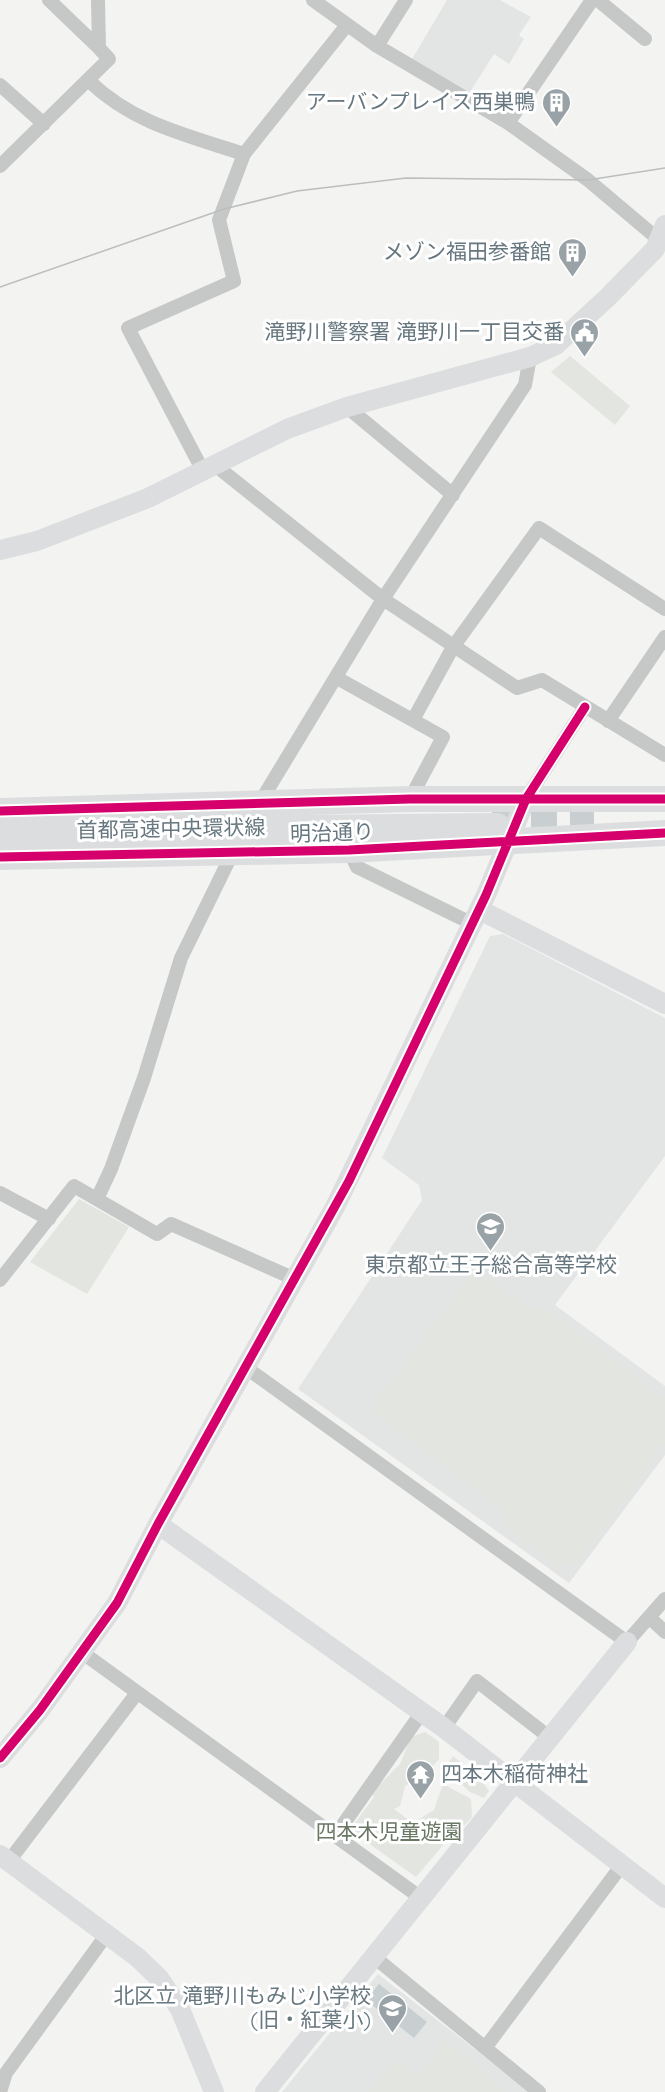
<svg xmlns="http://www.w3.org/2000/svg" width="665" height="2092" font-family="Quicksand,'Noto Sans JP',sans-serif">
	<rect width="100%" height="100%" fill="#f3f3f2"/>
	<!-- built -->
	<path fill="#e3e5e5" d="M 447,0 L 500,0 L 531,17 L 519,35 L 524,39 L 509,64 L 494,54 L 470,92 L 412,59 Z
		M 503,934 L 665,1018 L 665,1156 L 555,1305 L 665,1386 L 665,1455 L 569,1583 L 298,1389 L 422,1200 L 419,1185 L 382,1158 L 490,936 Z
		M 378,1974 L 530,2092 L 282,2092 Z"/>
	<!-- green -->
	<path fill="#e2e5e0" d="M 570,356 L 630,406 L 615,425 L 551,372 Z
		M 79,1199 L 129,1227 L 87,1294 L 30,1262 Z
		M 474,1269 L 532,1311 L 538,1303 L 665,1399 L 665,1443 L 577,1563 L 558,1566 L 503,1525 L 509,1515 L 370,1410 Z
		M 425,1732 L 439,1742 L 439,1759 L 424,1776 L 405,1786 L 400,1806 L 394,1809 L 413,1823 L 434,1810 L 443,1784 L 471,1799 L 472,1817 L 462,1828 L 436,1839 L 443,1845 L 416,1877 L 350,1830 L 374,1797 L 371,1793 L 400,1764 L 411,1737 Z
		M 453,1756 L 478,1776 L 489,1791 L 484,1798 L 470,1792 L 445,1768 Z
		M 445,2039 L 507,2092 L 367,2092 L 395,2059 L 417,2076 Z"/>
	<!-- water -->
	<path fill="#c7cfd1" d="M 379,1984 L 427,2022 L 414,2038 L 366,2000 Z"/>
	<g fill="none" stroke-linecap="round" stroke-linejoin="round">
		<!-- highway-tunnel -->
		<path stroke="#c9ced0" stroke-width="26" stroke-dasharray="26 13" stroke-linecap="butt" d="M 492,822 L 594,821"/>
		<!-- street -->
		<path stroke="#c6c8c8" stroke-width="14" d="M 49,0 L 99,48
			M 313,0 L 377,46 L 508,123 L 588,180 L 658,239
			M 598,0 L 645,39
			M 377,46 L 406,0
			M 89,81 C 134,124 186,135 244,154
			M 0,85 L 44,124
			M 508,123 L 592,0
			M 0,166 L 109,59 L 99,48 L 98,0
			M 347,407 L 453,495
			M 215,465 L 383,599 L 517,688 L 542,680 L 665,755
			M 203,471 L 128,328 L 234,281 L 219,220 L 244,154 L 347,25
			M 337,678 L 443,737 L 410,799
			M 413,720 L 453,647 L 539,528 L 665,609
			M 608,721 L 665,637
			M 526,799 L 585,707
			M 259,804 L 383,599 L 525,385 L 530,357
			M 349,850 L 357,867 L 473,924
			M 0,1193 L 49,1219
			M 97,1199 L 111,1169 L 144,1078 L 181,958 L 232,854
			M 0,1280 L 74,1186 L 157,1234 L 171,1224 L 295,1279
			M 245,1367 L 627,1642 L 665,1599
			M 649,1617 L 665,1632
			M 83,1653 L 421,1898
			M 444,1728 L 477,1681 L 549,1737
			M 335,1836 L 422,1712
			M 9,1861 L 137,1693
			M 373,1956 L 539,2092
			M 485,2048 L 622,1865
			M 0,2092 L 6,2073 L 107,1934"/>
		<!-- secondary -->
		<path stroke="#dcddde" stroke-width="20" d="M 0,550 L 37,541 L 148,498 L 287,429 L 347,407 L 530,357 L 556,345 L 608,297 L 655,249 L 665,225
			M 480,910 L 665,1004
			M 158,1524 L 444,1728 L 665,1898
			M 0,1758 L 40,1710 L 117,1603 L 158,1524 L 335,1207 L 486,895 L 526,799
			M 0,1855 L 137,1957 L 159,1978 L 180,2009 L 214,2092
			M 265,2092 L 627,1642"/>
		<!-- highway -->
		<path stroke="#dcddde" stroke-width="26" d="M 0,811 L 410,799 L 665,799
			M 0,831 L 497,826
			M 0,857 L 349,850 L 665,833"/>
		<!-- tram -->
		<path stroke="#bcbdbe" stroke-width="1.5" d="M 0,287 L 224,209 L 297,191 L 406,178 L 588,180 L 665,168"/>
		<defs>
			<path id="cycleway" d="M 0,811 L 410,799 L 665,799
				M 0,857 L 349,850 L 665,833
				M 0,1758 L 40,1710 L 117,1603 L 158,1524 L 349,1181 L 486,895 L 526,799 L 585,707"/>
		</defs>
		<!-- cycleway casing -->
		<use href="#cycleway" stroke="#fff" stroke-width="13"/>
		<!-- cycleway -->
		<use href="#cycleway" stroke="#d6006c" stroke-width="9"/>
	</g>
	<!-- icons -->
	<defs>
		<symbol id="building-pin" viewBox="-11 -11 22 30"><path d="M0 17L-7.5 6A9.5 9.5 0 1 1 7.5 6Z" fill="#98a2a7" stroke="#fff"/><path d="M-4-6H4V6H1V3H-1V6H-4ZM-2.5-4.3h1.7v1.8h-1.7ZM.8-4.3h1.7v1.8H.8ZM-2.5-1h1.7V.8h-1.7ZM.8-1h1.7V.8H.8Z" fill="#fff"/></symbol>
		<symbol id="civic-pin" viewBox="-11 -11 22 30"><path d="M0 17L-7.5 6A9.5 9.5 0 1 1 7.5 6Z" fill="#98a2a7" stroke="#fff"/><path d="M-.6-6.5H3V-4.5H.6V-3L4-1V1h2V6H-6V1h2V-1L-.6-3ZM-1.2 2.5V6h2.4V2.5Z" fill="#fff"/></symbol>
		<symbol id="school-pin" viewBox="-11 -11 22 30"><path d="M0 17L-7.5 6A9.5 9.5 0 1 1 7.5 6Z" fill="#98a2a7" stroke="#fff"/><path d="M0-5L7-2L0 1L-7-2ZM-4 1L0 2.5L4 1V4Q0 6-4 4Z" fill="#fff"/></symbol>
		<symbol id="temple-pin" viewBox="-11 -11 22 30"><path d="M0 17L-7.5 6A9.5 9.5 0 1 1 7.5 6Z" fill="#98a2a7" stroke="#fff"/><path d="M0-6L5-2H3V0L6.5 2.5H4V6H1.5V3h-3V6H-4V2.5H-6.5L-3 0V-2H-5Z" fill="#fff"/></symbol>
	</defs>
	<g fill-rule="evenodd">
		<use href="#building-pin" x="540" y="86" width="33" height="45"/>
		<use href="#building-pin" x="556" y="236" width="33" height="45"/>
		<use href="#civic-pin" x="568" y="316" width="33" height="45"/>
		<use href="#school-pin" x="474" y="1210" width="33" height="45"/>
		<use href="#temple-pin" x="404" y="1758" width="33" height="45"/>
		<use href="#school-pin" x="376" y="1992" width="33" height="45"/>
	</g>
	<g text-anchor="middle" stroke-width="6" stroke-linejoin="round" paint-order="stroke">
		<!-- poi labels -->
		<g font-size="21" fill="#67777f" stroke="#fff" text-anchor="end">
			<text x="535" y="109">アーバンプレイス西巣鴨</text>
			<text x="551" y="259">メゾン福田参番館</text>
			<text x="564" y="339">滝野川警察署 滝野川一丁目交番</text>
			<text x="491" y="1272" text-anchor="middle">東京都立王子総合高等学校</text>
			<text x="441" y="1781" text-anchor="start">四本木稲荷神社</text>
			<text x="371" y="2003">北区立 滝野川もみじ小学校<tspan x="371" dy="24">(旧・紅葉小)</tspan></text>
		</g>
		<!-- street labels -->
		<g font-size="21" fill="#67777f" stroke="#fff">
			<text transform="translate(171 829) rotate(-1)" y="7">首都高速中央環状線</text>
			<text transform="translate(332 833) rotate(-2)" y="7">明治通り</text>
		</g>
		<!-- park labels -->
		<g font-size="21" fill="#6a7765" stroke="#fff">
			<text x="389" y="1839">四本木児童遊園</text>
		</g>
	</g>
</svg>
